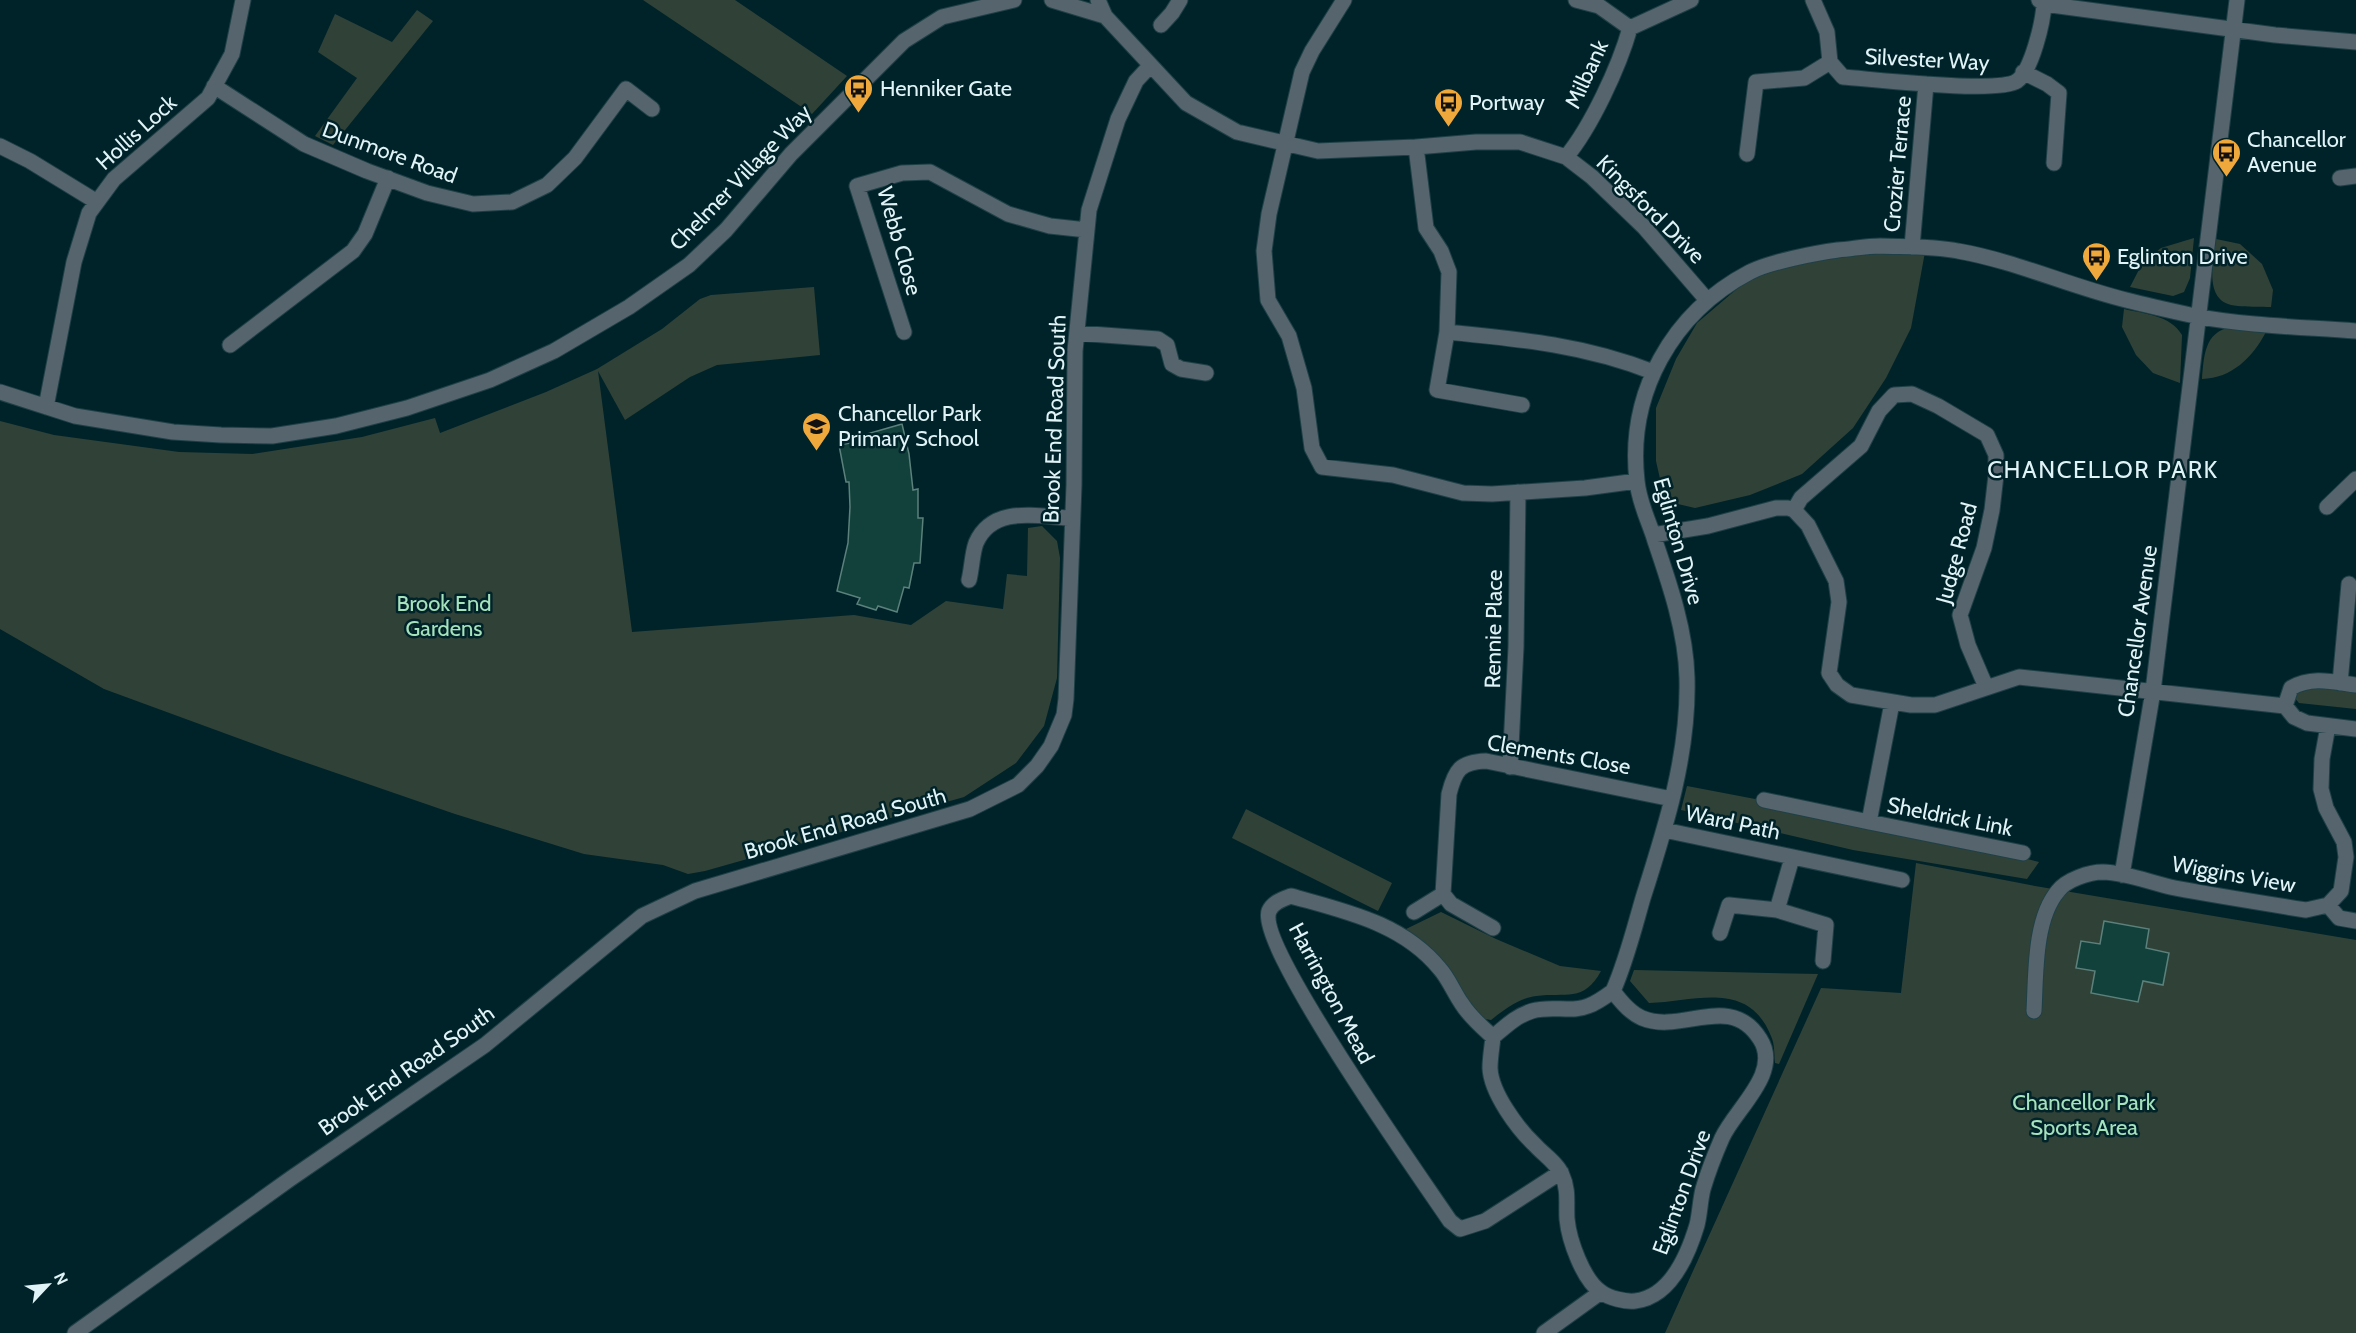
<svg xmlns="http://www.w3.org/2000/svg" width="2356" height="1333" font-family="Cabin,sans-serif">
	<rect width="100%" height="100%" fill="#00232a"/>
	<!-- green -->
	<path fill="#304237" d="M 643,0 L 735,0 L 847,76 L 812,114 Z
		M 417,10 L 433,21 L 333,145 L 315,136 L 357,78 L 318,52 L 335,14 L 392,42 Z
		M 2194,238 L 2190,278 L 2184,292 L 2173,296 L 2130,287 L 2143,262 L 2161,248 Z
		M 2216,239 L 2240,244 L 2262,264 L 2273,290 L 2271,307 C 2258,306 2240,308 2228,304 C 2204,295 2214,258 2216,239 Z
		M 1925,252 L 1911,328 L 1886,378 L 1853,428 L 1802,474 L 1750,495 L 1695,508 L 1665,501 L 1656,461 L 1656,408 L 1676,359 L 1697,323 L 1745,282 L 1785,264 L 1838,254 Z
		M 814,287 L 820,355 L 717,365 L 690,377 L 625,420 L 598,371 L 632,632 L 854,615 L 911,625 L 946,601 L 1003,609 L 1007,574 L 1027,576 L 1028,528 L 1042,526 L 1057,541 L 1060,558 L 1057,678 L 1044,726 L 1016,763 L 964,797 L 705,871 L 688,874 L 663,865 L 584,854 L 455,814 L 281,754 L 104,689 L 0,629 L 0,421 L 54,435 L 179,452 L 252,454 L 362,437 L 435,418 L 440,433 L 546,392 L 597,369 L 662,329 L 700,299 L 711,295 Z
		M 2124,309 C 2145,314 2170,315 2182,335 L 2180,383 L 2153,373 L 2136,355 L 2122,327 Z
		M 2231,327 L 2266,332 C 2252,358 2232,378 2202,379 C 2204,357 2204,332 2231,327 Z
		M 2296,681 L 2356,683 L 2356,709 L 2299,703 L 2293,696 Z
		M 1687,786 L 1923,831 L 2039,862 L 2027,879 L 1853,850 L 1681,810 Z
		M 1246,809 L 1392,883 L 1378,911 L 1232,838 Z
		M 1916,863 L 2035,886 L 2356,940 L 2356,1333 L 1665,1333 L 1821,988 L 1901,993 Z
		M 1441,912 L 1496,939 L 1560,966 L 1601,971 C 1584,1003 1565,992 1536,996 C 1519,998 1504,1010 1491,1020 L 1480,1018 L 1404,930 Z
		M 1634,970 L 1818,974 L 1779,1064 L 1775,1063 C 1774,1055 1775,1044 1771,1036 C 1748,979 1694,1002 1649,1003 L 1630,981 Z"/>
	<!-- building -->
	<path fill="#12413b" stroke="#5c807b" stroke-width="1.5" d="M 902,424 L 909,454 L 913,490 L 918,489 L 918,518 L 923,518 L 920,563 L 914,563 L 909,588 L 904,587 L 897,612 L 878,606 L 876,610 L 857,604 L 860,598 L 837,591 L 848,543 L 850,507 L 849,482 L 846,482 L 839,445 L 862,441 L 860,436 Z
		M 2104,921 L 2149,929 L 2146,948 L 2169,953 L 2163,985 L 2143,981 L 2138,1002 L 2091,993 L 2095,971 L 2076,968 L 2081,941 L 2100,944 Z"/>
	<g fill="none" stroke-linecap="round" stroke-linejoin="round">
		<defs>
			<path id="minor" d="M 1052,0 L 1105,16
				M 1098,0 L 1105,16 L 1186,103 L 1237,132 L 1318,151 L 1416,147 L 1476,142 L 1520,142 L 1566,157 L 1592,177 L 1644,227 L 1707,300
				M 1344,0 L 1312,51 L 1302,72 L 1269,214 L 1264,251 L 1268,300 L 1289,336 L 1304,388 L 1312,448 L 1322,467 L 1393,475 L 1463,493 L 1492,494 L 1585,488 L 1637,481
				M 1813,0 L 1827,32 L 1830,62 L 1843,77 C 1872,79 1998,94 2017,81 C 2032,70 2043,22 2044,4
				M 2039,0 L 2044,4 L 2275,35 L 2356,42
				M 1161,25 L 1172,13 L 1180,0
				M 1630,28 L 1691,0
				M 2023,72 L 2047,84 L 2059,93 L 2054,163
				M 214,86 L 304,144 L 367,171 L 427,193 L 473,204 L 512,202 L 547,185 L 575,158 L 626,89 L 652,109
				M 0,146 L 30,161 L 97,202
				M 1416,147 L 1426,228 L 1441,251 L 1449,272 L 1447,332
				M 1747,154 L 1756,82 L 1804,78 L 1830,62
				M 1566,157 C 1591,127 1619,67 1630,28 L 1599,6 L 1576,0
				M 2340,178 L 2356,176
				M 1912,247 L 1926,84
				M 904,332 L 857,186 L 902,173 L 930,172 L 1008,214 L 1050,226 L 1087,230
				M 1077,333 L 1158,339 L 1167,345 L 1172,364 L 1181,369 L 1206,373
				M 230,345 L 353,251 L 365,234 L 388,178
				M 0,392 L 75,416 L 173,432 L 221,435 L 272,436 L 336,426 L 407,408 L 490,380 L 554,351 L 629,307 L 689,265 L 726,230 L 791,154 L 904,41 L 942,17 L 1014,0
				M 1522,405 L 1437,390 L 1447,332 C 1519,339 1585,345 1653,372
				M 46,407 L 74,262 L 89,213 L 114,179 L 208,98 L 232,54 L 243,0
				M 2327,507 L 2356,479
				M 1794,510 L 1801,498 L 1861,446 L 1879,411 L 1894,395 L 1912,394 L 1938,406 L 1987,435 L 1996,455 L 1996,475 L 1992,510 L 1984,548 L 1960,615 L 1968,645 L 1986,687
				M 1653,535 L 1708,526 L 1776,508 L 1788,508 L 1794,510 L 1808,525 L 1836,581 L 1839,602 L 1829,673 L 1837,685 L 1851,695 L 1911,705 L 1935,705 L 2019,677 L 2285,706 L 2294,717 L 2307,723 L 2356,729
				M 969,580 C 972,568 972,554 976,543 C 993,504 1039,517 1072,518
				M 2340,683 L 2349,584
				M 1892,703 L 1869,822 L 2023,853
				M 2285,706 L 2291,688 C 2312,676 2333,682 2356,685
				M 1510,767 L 1516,647 L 1518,492
				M 1764,800 L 1869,822
				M 1664,830 L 1902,880
				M 1792,858 L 1777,910 L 1826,925 L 1823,961
				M 2122,875 L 2153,691 L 2237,0
				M 2328,905 L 2339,918 L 2356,921
				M 1414,912 L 1443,894
				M 1493,928 L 1451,904 L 1443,894 L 1449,794 C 1455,770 1460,762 1486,761 L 1672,799
				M 1720,933 L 1729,905 L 1777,910
				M 1613,991 C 1605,997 1597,1003 1588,1006 C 1572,1013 1551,1005 1532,1011 C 1516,1016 1506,1026 1493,1037 C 1492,1047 1490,1058 1490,1068 C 1491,1093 1518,1129 1535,1145 C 1543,1154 1558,1164 1562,1175 C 1569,1190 1566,1203 1567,1219 C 1569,1240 1583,1280 1601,1292 C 1609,1298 1625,1302 1635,1301 C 1671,1297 1688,1255 1697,1225 C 1700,1213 1700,1201 1703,1189 C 1708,1172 1715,1154 1722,1138 C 1735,1109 1782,1073 1760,1039 C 1730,991 1682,1035 1642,1018 C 1630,1013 1621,1002 1613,991 C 1626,962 1634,929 1643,898 C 1666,826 1689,754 1687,678 C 1686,632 1670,585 1655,541 C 1649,521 1639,503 1637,481 C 1627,393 1672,313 1750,272 C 1770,262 1815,253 1838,250 C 1852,249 1866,246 1880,246 C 1906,247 1933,246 1958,251 C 2015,261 2069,286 2126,300 C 2149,306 2172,311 2195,316 C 2247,326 2303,327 2356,331
				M 2034,1011 C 2036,975 2034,919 2058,891 C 2066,880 2089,872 2103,872 C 2128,873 2151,883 2175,888 C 2218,896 2262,903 2306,910 L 2328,905 L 2341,891 L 2346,857 L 2344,842 L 2326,808 L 2321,789 L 2322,759 L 2328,726
				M 1493,1037 C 1482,1027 1470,1017 1462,1004 C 1454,993 1449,979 1440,969 C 1403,923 1344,911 1291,896 C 1283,899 1273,902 1269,911 C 1256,945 1423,1181 1450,1221 L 1460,1229 L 1485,1221 L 1561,1172
				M 75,1333 L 290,1179 L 485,1045 L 642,916 L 695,891 L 970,809 L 1018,785 L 1037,766 L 1051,746 L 1064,715 L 1066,699 L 1074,485 L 1075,351 L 1089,210 L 1118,119 L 1136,81 L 1150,66
				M 1544,1333 L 1601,1292"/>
		</defs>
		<!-- minor casing -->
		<use href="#minor" stroke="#1f4047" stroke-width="17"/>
		<!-- minor -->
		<use href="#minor" stroke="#56646d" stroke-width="15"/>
	</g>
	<!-- icons -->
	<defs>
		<symbol id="bus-pin" viewBox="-11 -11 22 30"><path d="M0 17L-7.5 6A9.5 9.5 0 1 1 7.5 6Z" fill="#eea83c" stroke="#00232a"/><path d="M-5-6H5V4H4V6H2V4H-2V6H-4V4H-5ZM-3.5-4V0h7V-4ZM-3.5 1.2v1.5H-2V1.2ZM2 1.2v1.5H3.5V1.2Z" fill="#111"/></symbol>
		<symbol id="school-pin" viewBox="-11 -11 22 30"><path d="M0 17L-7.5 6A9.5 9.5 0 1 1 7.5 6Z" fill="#eea83c" stroke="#00232a"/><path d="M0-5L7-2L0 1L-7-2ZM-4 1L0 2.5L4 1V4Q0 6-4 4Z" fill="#111"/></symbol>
	</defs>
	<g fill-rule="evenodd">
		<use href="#bus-pin" x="842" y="72" width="33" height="45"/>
		<use href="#bus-pin" x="1432" y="86" width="33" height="45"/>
		<use href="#bus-pin" x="2210" y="136" width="33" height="45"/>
		<use href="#bus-pin" x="2080" y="240" width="33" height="45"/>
		<use href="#school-pin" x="800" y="410" width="33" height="45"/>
	</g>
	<g text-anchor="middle" stroke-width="5" stroke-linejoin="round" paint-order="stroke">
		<!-- street labels -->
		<g font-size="22" fill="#e0f3f7" stroke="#00232a">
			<text transform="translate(1927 59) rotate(3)" y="8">Silvester Way</text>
			<text transform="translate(1586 74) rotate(-65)" y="8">Milbank</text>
			<text transform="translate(136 132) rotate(-42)" y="8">Hollis Lock</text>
			<text transform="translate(390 152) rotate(20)" y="8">Dunmore Road</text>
			<text transform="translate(1897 164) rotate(-85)" y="8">Crozier Terrace</text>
			<text transform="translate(740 177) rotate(-46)" y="8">Chelmer Village Way</text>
			<text transform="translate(1651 209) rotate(45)" y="8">Kingsford Drive</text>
			<text transform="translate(900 241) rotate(74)" y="8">Webb Close</text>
			<text transform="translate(1054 419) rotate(-88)" y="8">Brook End Road South</text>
			<text transform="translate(1679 541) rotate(74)" y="8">Eglinton Drive</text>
			<text transform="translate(1956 553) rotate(-75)" y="8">Judge Road</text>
			<text transform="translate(1493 629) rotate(-89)" y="8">Rennie Place</text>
			<text transform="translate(2137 631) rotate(-82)" y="8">Chancellor Avenue</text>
			<text transform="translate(1559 754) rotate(10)" y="8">Clements Close</text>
			<text transform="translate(1950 816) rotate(11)" y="8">Sheldrick Link</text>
			<text transform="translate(1733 822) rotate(12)" y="8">Ward Path</text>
			<text transform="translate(845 823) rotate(-16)" y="8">Brook End Road South</text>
			<text transform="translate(2234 874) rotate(10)" y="8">Wiggins View</text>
			<text transform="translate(1332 993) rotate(62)" y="8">Harrington Mead</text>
			<text transform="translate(406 1070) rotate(-35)" y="8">Brook End Road South</text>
			<text transform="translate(1681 1192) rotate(-70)" y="8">Eglinton Drive</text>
		</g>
		<!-- poi labels -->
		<g font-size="22" fill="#e0f3f7" stroke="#00232a" text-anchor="start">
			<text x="880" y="96">Henniker Gate</text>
			<text x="1469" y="110">Portway</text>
			<text x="2247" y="147">Chancellor<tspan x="2247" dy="25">Avenue</tspan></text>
			<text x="2117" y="264">Eglinton Drive</text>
			<text x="838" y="421">Chancellor Park<tspan x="838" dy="25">Primary School</tspan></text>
		</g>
		<!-- park labels -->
		<g font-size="22" fill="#a6e2bc" stroke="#00232a">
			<text x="444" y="611">Brook End<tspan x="444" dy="25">Gardens</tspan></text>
			<text x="2084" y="1110">Chancellor Park<tspan x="2084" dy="25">Sports Area</tspan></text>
		</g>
		<!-- neighbourhood labels -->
		<g font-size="24" letter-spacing="1.5" fill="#e0f3f7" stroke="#00232a">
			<text x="2103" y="478">CHANCELLOR PARK</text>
		</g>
	</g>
	<!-- north arrow -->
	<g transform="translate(48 1285) rotate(64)" stroke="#00232a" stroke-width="4.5" paint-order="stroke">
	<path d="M0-4.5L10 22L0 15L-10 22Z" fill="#e0f3f7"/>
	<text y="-9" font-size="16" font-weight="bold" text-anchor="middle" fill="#e0f3f7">N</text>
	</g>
</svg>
